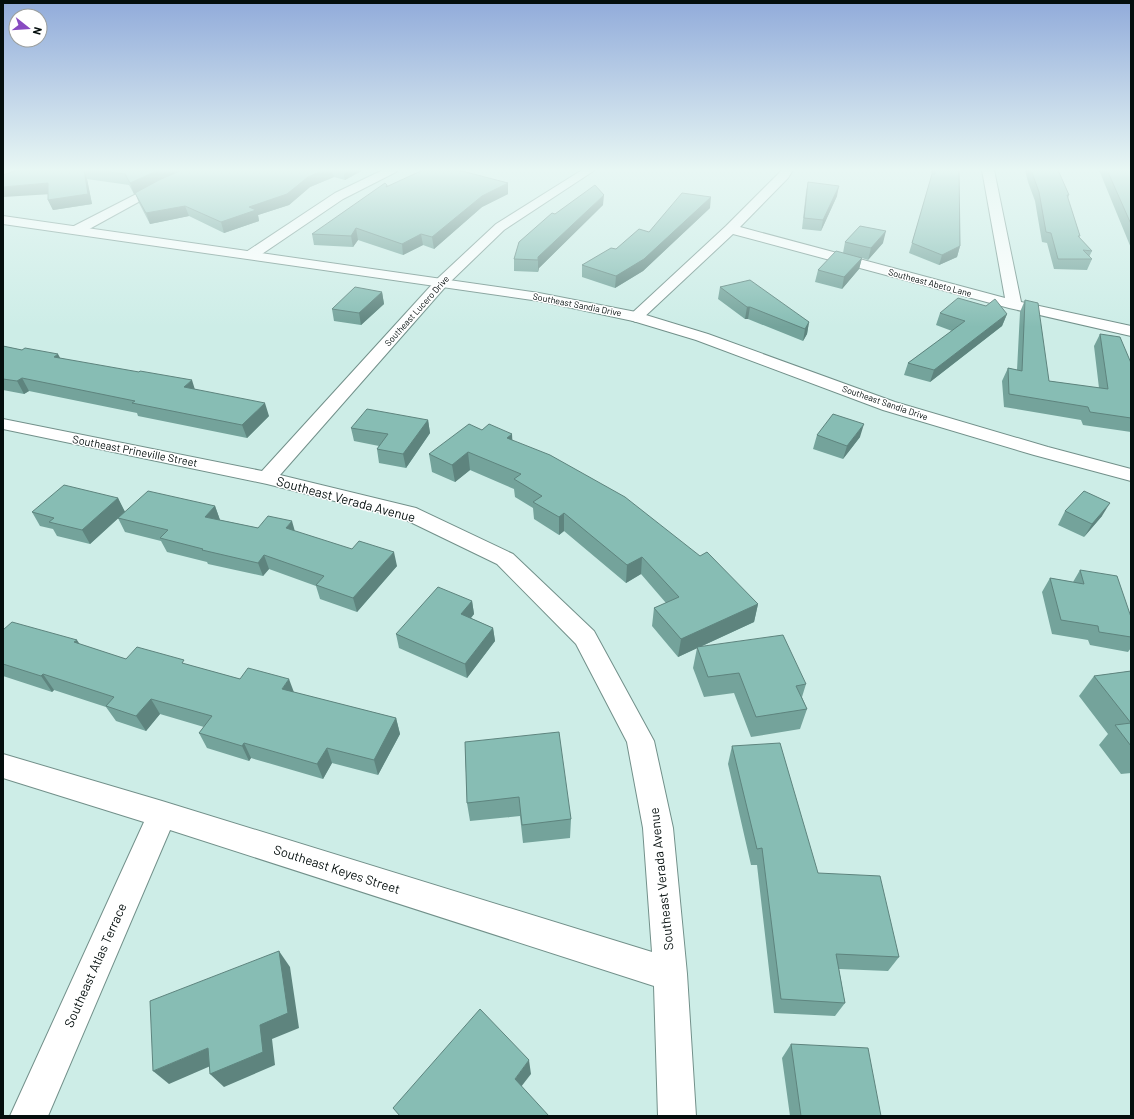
<svg xmlns="http://www.w3.org/2000/svg" width="1134" height="1119" font-family="Barlow,sans-serif">
	<rect width="100%" height="100%" fill="#cdede7"/>
	<g fill="none" stroke-linecap="round" stroke-linejoin="round">
		<defs>
			<path id="minor" d="M 3,170 L 17,170 L 16,172 L 3,177 Z
				M 187,170 L 201,170 L 200,172 L 162,189 L 82,233 L 72,233 L 71,230 L 72,227 L 154,185 Z
				M 383,170 L 397,170 L 396,172 L 343,199 L 256,258 L 246,258 L 244,255 L 246,252 L 335,193 Z
				M 582,170 L 595,170 L 504,230 L 447,285 L 280,475 L 416,508 L 513,554 L 594,631 L 654,741 L 673,828 L 687,974 L 696,1116 L 658,1116 L 654,986 L 170,830 L 48,1116 L 10,1116 L 144,822 L 3,778 L 3,754 L 162,801 L 652,952 L 643,828 L 627,742 L 576,644 L 497,564 L 402,518 L 267,484 L 3,429 L 3,419 L 262,471 L 437,279 L 496,224 Z
				M 782,170 L 793,170 L 788,178 L 740,227 L 1005,298 L 982,170 L 994,170 L 1021,302 L 1131,326 L 1131,336 L 1009,308 L 733,234 L 641,320 L 636,322 L 631,320 L 628,317 L 631,314 L 726,226 Z"/>
			<path id="tertiary" d="M 3,216 L 539,293 L 636,312 L 708,334 L 895,402 L 1048,447 L 1131,469 L 1131,481 L 1034,455 L 883,410 L 696,340 L 633,321 L 539,301 L 3,224 Z"/>
		</defs>
		<!-- minor casing -->
		<use href="#minor" stroke="#72908a" stroke-width="2"/>
		<!-- tertiary casing -->
		<use href="#tertiary" stroke="#72908a" stroke-width="2"/>
		<!-- minor -->
		<use href="#minor" fill="#fff" fill-rule="evenodd"/>
		<!-- tertiary -->
		<use href="#tertiary" fill="#fff" fill-rule="evenodd"/>
	</g>
	<!-- wall -->
	<path fill="#74a39b" d="M 17,170 L 363,170 L 345,180 L 334,177 L 310,187 L 289,205 L 258,215 L 259,221 L 224,233 L 189,216 L 150,224 L 139,203 L 135,193 L 134,194 L 129,185 L 87,179 L 92,204 L 53,210 L 48,200 L 48,194 Z
		M 931,170 L 959,170 L 960,246 L 957,257 L 939,265 L 909,253 L 932,176 Z
		M 1025,170 L 1058,170 L 1069,195 L 1068,199 L 1080,236 L 1079,237 L 1092,251 L 1089,257 L 1092,259 L 1087,270 L 1054,269 L 1047,243 L 1042,242 L 1035,201 L 1028,182 Z
		M 1099,170 L 1131,170 L 1131,248 Z
		M 808,182 L 837,196 L 821,231 L 802,229 L 806,192 Z
		M 508,183 L 508,194 L 482,207 L 434,249 L 423,245 L 403,255 L 358,240 L 353,247 L 314,245 L 312,234 L 387,185 L 388,186 Z
		M 603,205 L 539,268 L 538,272 L 514,271 L 514,259 L 555,214 Z
		M 710,208 L 643,271 L 615,288 L 582,277 L 582,265 L 616,249 L 649,232 Z
		M 845,242 L 883,243 L 868,260 L 862,258 L 859,269 L 842,289 L 815,282 L 818,270 L 843,253 Z
		M 720,287 L 809,322 L 807,334 L 803,341 L 748,319 L 745,319 L 718,299 Z
		M 382,292 L 384,304 L 361,325 L 334,321 L 332,309 Z
		M 1025,300 L 1049,381 L 1099,388 L 1094,346 L 1100,334 L 1131,363 L 1131,432 L 1083,425 L 1081,420 L 1004,407 L 1002,381 L 1008,368 L 1017,370 L 1020,312 Z
		M 940,313 L 1007,314 L 1002,326 L 930,382 L 904,375 L 908,363 L 952,331 L 936,325 Z
		M 3,346 L 60,358 L 195,389 L 269,416 L 247,438 L 138,416 L 137,413 L 29,391 L 24,394 L 3,390 Z
		M 428,420 L 430,433 L 406,468 L 379,463 L 377,449 L 379,446 L 354,441 L 351,428 Z
		M 482,430 L 512,434 L 512,440 L 758,604 L 754,622 L 700,647 L 806,684 L 802,697 L 807,709 L 800,729 L 751,737 L 734,693 L 704,697 L 693,668 L 697,648 L 678,657 L 652,626 L 654,608 L 666,603 L 641,574 L 626,583 L 564,531 L 559,535 L 534,519 L 533,508 L 515,497 L 514,489 L 470,470 L 455,482 L 432,472 L 429,454 Z
		M 817,435 L 860,437 L 843,459 L 813,449 Z
		M 118,498 L 125,512 L 90,544 L 57,536 L 53,529 L 40,526 L 32,512 Z
		M 215,506 L 220,520 L 258,528 L 294,531 L 397,566 L 357,612 L 320,599 L 316,586 L 269,569 L 263,576 L 208,564 L 207,562 L 167,552 L 161,541 L 125,532 L 118,518 Z
		M 1065,511 L 1102,516 L 1084,537 L 1058,525 Z
		M 1080,570 L 1131,637 L 1131,648 L 1128,652 L 1090,645 L 1088,640 L 1052,634 L 1042,592 L 1050,578 L 1073,582 Z
		M 472,601 L 474,614 L 471,618 L 493,628 L 495,641 L 467,678 L 399,648 L 396,634 Z
		M 3,630 L 79,644 L 126,659 L 185,664 L 240,679 L 293,692 L 396,718 L 400,734 L 378,775 L 332,763 L 323,779 L 251,758 L 249,761 L 207,748 L 199,733 L 204,727 L 160,714 L 146,731 L 116,721 L 106,707 L 54,690 L 52,692 L 3,676 Z
		M 1131,671 L 1131,773 L 1121,774 L 1099,745 L 1108,734 L 1079,696 L 1094,676 Z
		M 465,742 L 571,819 L 570,838 L 523,843 L 520,816 L 470,821 L 467,803 Z
		M 732,746 L 818,873 L 899,957 L 888,971 L 839,969 L 845,1003 L 835,1016 L 774,1013 L 757,865 L 751,865 L 728,764 Z
		M 791,1044 L 881,1116 L 790,1116 L 782,1058 Z"/>
	<!-- shaded-wall -->
	<path fill="#5e847e" d="M 84,170 L 87,179 L 92,204 L 53,210 L 48,200 Z
		M 159,170 L 183,170 L 134,194 L 130,183 Z
		M 324,170 L 332,170 L 334,177 L 310,187 L 289,205 L 258,215 L 259,221 L 224,233 L 221,222 L 308,177 Z
		M 343,170 L 363,170 L 345,180 Z
		M 48,183 L 52,194 L 3,197 L 3,187 Z
		M 508,183 L 508,194 L 482,207 L 434,249 L 432,237 L 482,196 Z
		M 839,186 L 837,196 L 821,231 L 823,220 Z
		M 604,195 L 603,205 L 539,268 L 538,272 L 538,257 Z
		M 711,197 L 710,208 L 643,271 L 615,288 L 616,276 Z
		M 185,206 L 189,216 L 150,224 L 146,213 Z
		M 356,228 L 358,240 L 353,247 L 351,236 Z
		M 886,231 L 883,243 L 868,260 L 871,248 Z
		M 421,234 L 423,245 L 403,255 L 402,244 Z
		M 960,246 L 957,257 L 939,265 L 942,255 Z
		M 862,258 L 859,269 L 842,289 L 844,277 Z
		M 382,292 L 384,304 L 361,325 L 359,313 Z
		M 747,307 L 750,307 L 748,319 L 745,319 Z
		M 1007,314 L 1002,326 L 930,382 L 934,370 Z
		M 809,322 L 807,334 L 803,341 L 805,329 Z
		M 58,354 L 65,367 L 54,357 Z
		M 22,378 L 29,391 L 24,394 L 17,381 Z
		M 192,380 L 196,393 L 184,387 Z
		M 265,403 L 269,416 L 247,438 L 242,425 Z
		M 428,420 L 430,433 L 406,468 L 403,454 Z
		M 864,424 L 860,437 L 843,459 L 847,446 Z
		M 512,434 L 513,451 L 507,438 Z
		M 468,452 L 470,470 L 455,482 L 452,465 Z
		M 118,498 L 125,512 L 90,544 L 82,530 Z
		M 1110,503 L 1102,516 L 1084,537 L 1092,524 Z
		M 215,506 L 220,520 L 205,517 Z
		M 564,513 L 564,531 L 559,535 L 559,517 Z
		M 292,521 L 296,535 L 286,528 Z
		M 394,552 L 397,566 L 357,612 L 353,598 Z
		M 264,555 L 269,569 L 263,576 L 258,563 Z
		M 642,557 L 641,574 L 626,583 L 627,565 Z
		M 472,601 L 474,614 L 463,628 L 461,614 Z
		M 758,604 L 754,622 L 678,657 L 681,639 Z
		M 493,628 L 495,641 L 467,678 L 465,664 Z
		M 77,640 L 87,655 L 74,642 Z
		M 43,674 L 54,690 L 52,692 L 41,676 Z
		M 289,679 L 295,695 L 282,689 Z
		M 151,699 L 160,714 L 146,731 L 136,716 Z
		M 396,718 L 400,734 L 378,775 L 374,760 Z
		M 244,743 L 251,758 L 249,761 L 242,746 Z
		M 327,748 L 332,763 L 323,779 L 317,764 Z
		M 279,951 L 290,967 L 299,1028 L 272,1039 L 275,1065 L 224,1087 L 210,1074 L 260,1025 Z
		M 208,1048 L 222,1061 L 169,1084 L 153,1071 Z
		M 529,1060 L 531,1074 L 517,1092 L 515,1079 Z"/>
	<!-- building -->
	<path fill="#87bdb4" stroke="#5e847e" d="M 17,170 L 84,170 L 88,194 L 48,200 L 48,183 L 3,187 L 3,175 Z
		M 93,170 L 159,170 L 130,183 L 125,174 Z
		M 182,170 L 324,170 L 308,177 L 287,194 L 249,207 L 256,210 L 221,222 L 185,206 L 146,213 L 135,193 L 159,180 Z
		M 423,170 L 458,170 L 508,183 L 482,196 L 432,237 L 421,234 L 402,244 L 356,228 L 351,236 L 312,234 L 385,183 L 387,185 L 386,187 Z
		M 935,170 L 959,170 L 960,246 L 942,255 L 912,243 L 932,174 L 935,174 Z
		M 1031,170 L 1058,170 L 1069,195 L 1067,195 L 1080,236 L 1078,236 L 1092,251 L 1083,250 L 1092,259 L 1058,259 L 1051,233 L 1046,232 L 1039,192 Z
		M 1107,170 L 1131,170 L 1131,224 Z
		M 808,182 L 839,186 L 823,220 L 804,218 Z
		M 595,185 L 604,195 L 538,257 L 538,260 L 514,259 L 519,242 L 552,213 L 555,214 Z
		M 682,193 L 711,197 L 644,259 L 616,276 L 582,265 L 611,248 L 616,249 L 639,229 L 649,232 Z
		M 860,226 L 886,231 L 871,248 L 845,242 Z
		M 836,251 L 862,258 L 844,277 L 818,270 Z
		M 750,280 L 809,322 L 805,329 L 750,307 L 747,307 L 720,287 Z
		M 355,287 L 382,292 L 359,313 L 332,309 Z
		M 958,298 L 986,306 L 995,299 L 1007,314 L 934,370 L 908,363 L 965,321 L 940,313 Z
		M 1025,300 L 1038,303 L 1049,381 L 1108,389 L 1100,334 L 1120,337 L 1131,363 L 1131,418 L 1090,412 L 1088,407 L 1009,394 L 1008,368 L 1022,371 Z
		M 3,346 L 22,350 L 25,348 L 58,354 L 54,357 L 139,372 L 140,371 L 192,380 L 184,387 L 265,403 L 242,425 L 132,403 L 135,401 L 22,378 L 17,381 L 3,379 Z
		M 367,409 L 428,420 L 403,454 L 377,449 L 388,434 L 351,428 Z
		M 833,414 L 864,424 L 847,446 L 817,435 Z
		M 469,424 L 482,430 L 489,424 L 512,434 L 507,438 L 550,455 L 625,497 L 700,556 L 707,552 L 758,604 L 681,639 L 654,608 L 679,597 L 642,557 L 627,565 L 564,513 L 559,517 L 533,502 L 542,496 L 514,479 L 521,474 L 468,452 L 452,465 L 429,454 Z
		M 64,485 L 118,498 L 82,530 L 49,522 L 54,518 L 32,512 Z
		M 148,491 L 215,506 L 205,517 L 258,528 L 268,516 L 292,521 L 286,528 L 352,549 L 359,541 L 394,552 L 353,598 L 316,585 L 324,576 L 264,555 L 258,563 L 202,550 L 203,549 L 160,538 L 168,530 L 118,518 Z
		M 1084,491 L 1110,503 L 1092,524 L 1065,511 Z
		M 1080,570 L 1117,576 L 1131,617 L 1131,637 L 1099,632 L 1098,626 L 1061,620 L 1050,578 L 1084,584 Z
		M 438,587 L 472,601 L 461,614 L 493,628 L 465,664 L 396,634 Z
		M 12,622 L 77,640 L 74,642 L 126,659 L 137,647 L 184,660 L 182,663 L 240,679 L 248,668 L 289,679 L 282,689 L 396,718 L 374,760 L 327,748 L 317,764 L 244,743 L 242,746 L 199,733 L 212,716 L 151,699 L 136,716 L 106,706 L 114,697 L 43,674 L 41,676 L 3,664 L 3,630 Z
		M 783,635 L 806,684 L 796,686 L 807,709 L 756,717 L 739,673 L 708,677 L 697,647 Z
		M 1131,671 L 1131,723 L 1094,676 Z
		M 1131,723 L 1131,746 L 1115,725 Z
		M 559,732 L 571,819 L 522,825 L 519,797 L 467,803 L 465,742 Z
		M 780,743 L 818,873 L 880,876 L 899,957 L 836,954 L 845,1003 L 781,999 L 762,848 L 757,849 L 732,746 Z
		M 279,951 L 288,1013 L 260,1025 L 263,1052 L 210,1074 L 208,1048 L 153,1071 L 150,1001 Z
		M 480,1009 L 529,1060 L 515,1079 L 549,1116 L 400,1116 L 393,1108 Z
		M 791,1044 L 868,1048 L 881,1116 L 801,1116 Z"/>
	<!-- sky -->
	<linearGradient id="sky" x2="0" y2="1"><stop stop-color="#91abda"/><stop offset="0.52" stop-color="#e8f7f4"/><stop offset="1" stop-color="#e8f7f4" stop-opacity="0"/></linearGradient>
	<rect width="1134" height="327" fill="url(#sky)"/>
	<g text-anchor="middle" stroke-width="3" stroke-linejoin="round" paint-order="stroke">
		<!-- far-street labels -->
		<g font-size="9" fill="#040e0d" stroke="#fff">
			<text transform="translate(930 283) rotate(15)" y="3">Southeast Abeto Lane</text>
			<text transform="translate(577 305) rotate(11)" y="3">Southeast Sandia Drive</text>
			<text transform="translate(417 311) rotate(-48)" y="3">Southeast Lucero Drive</text>
			<text transform="translate(885 403) rotate(19)" y="3">Southeast Sandia Drive</text>
		</g>
		<!-- street labels -->
		<g font-size="11" fill="#040e0d" stroke="#fff">
			<text transform="translate(135 451) rotate(11)" y="4">Southeast Prineville Street</text>
		</g>
		<!-- near-street labels -->
		<g font-size="13" fill="#040e0d" stroke="#fff">
			<text transform="translate(346 499) rotate(15)" y="5">Southeast Verada Avenue</text>
			<text transform="translate(337 869) rotate(18)" y="5">Southeast Keyes Street</text>
			<text transform="translate(661 879) rotate(-96)" y="5">Southeast Verada Avenue</text>
			<text transform="translate(95 965) rotate(-66)" y="5">Southeast Atlas Terrace</text>
		</g>
	</g>
	<!-- border -->
	<rect width="1134" height="1119" fill="none" stroke="#040e0d" stroke-width="8"/>
	<!-- north arrow -->
	<g transform="translate(28 28) rotate(107)"><circle r="19" fill="#ffffff" stroke="#9b9f9e"/>
	<path d="M0-3L7 15L0 10L-7 15Z" fill="#884bc1"/>
	<text y="-6" font-size="11" font-weight="bold" text-anchor="middle" fill="#040e0d">N</text>
	</g>
</svg>
